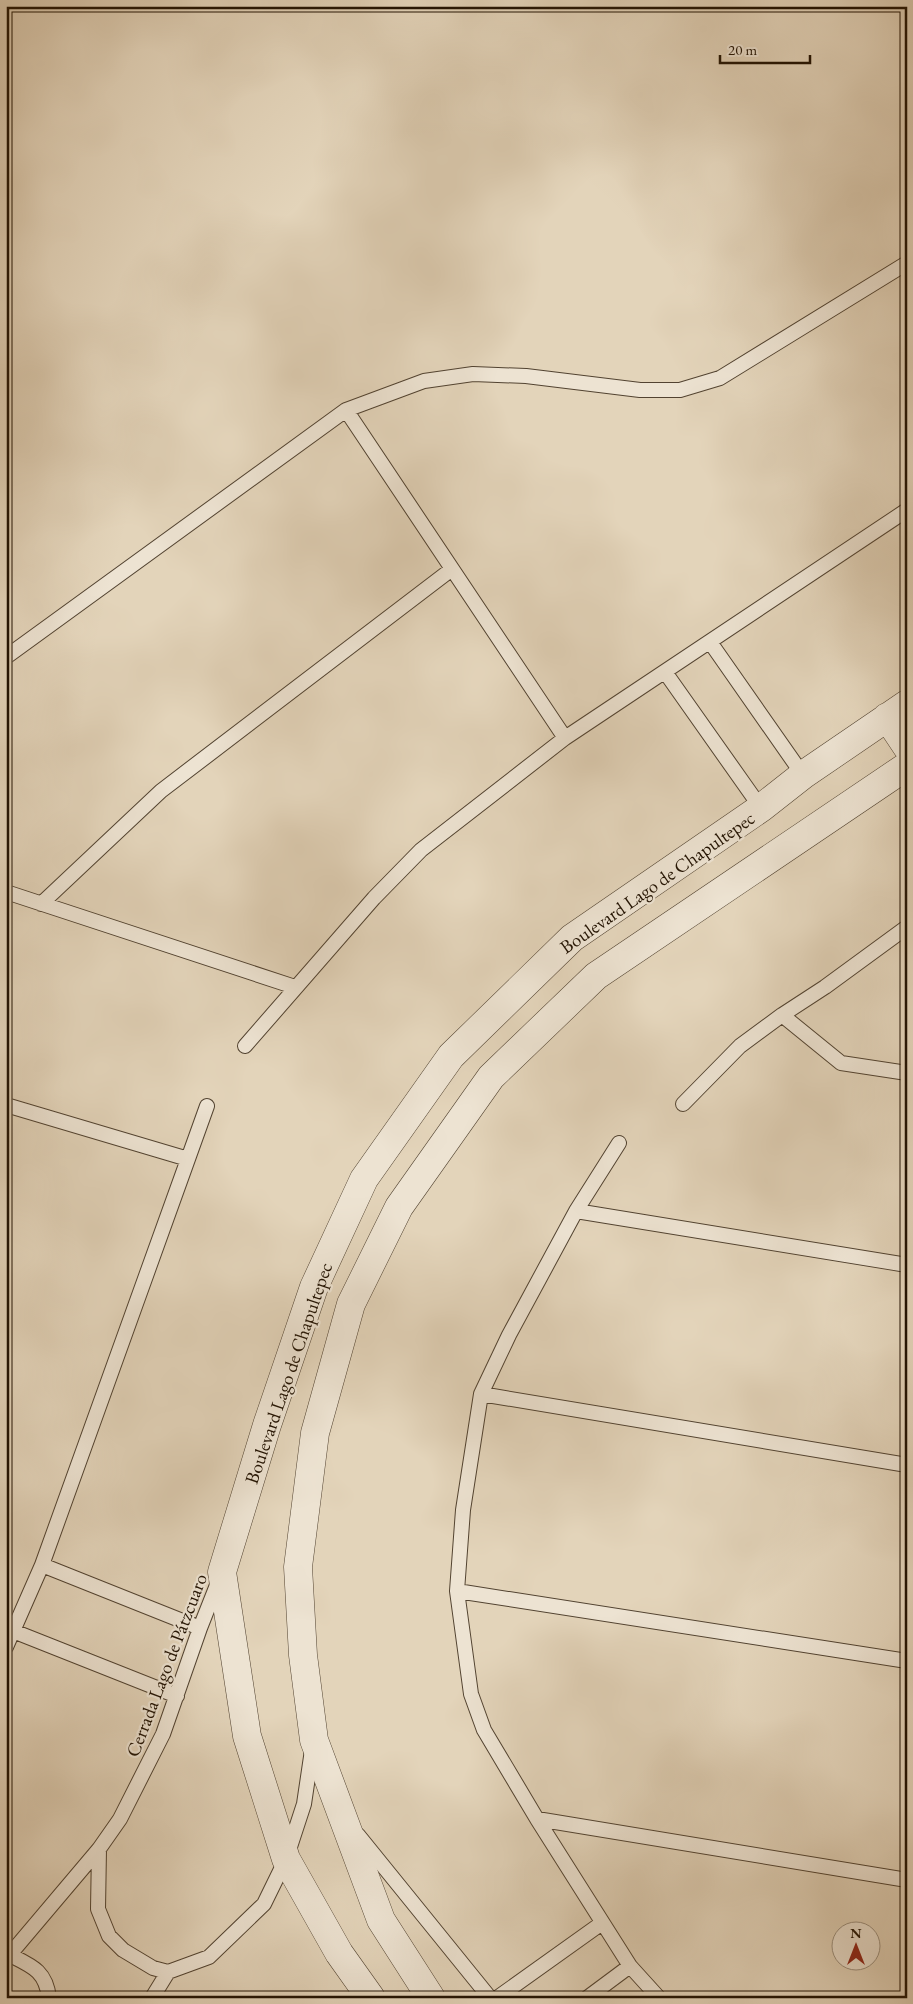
<svg xmlns="http://www.w3.org/2000/svg" width="913" height="2004" font-family="'EB Garamond',serif">
	<rect width="100%" height="100%" fill="#e3d4ba"/>
	<filter id="stains"><feTurbulence type="fractalNoise" baseFrequency=".004" numOctaves="4"/><feColorMatrix values="0 0 0 0 .2 0 0 0 0 .09 0 0 0 0 .02 0 0 0 .5 -.17"/></filter>
	<radialGradient id="worn" r=".72"><stop offset=".6" stop-color="#630" stop-opacity="0"/><stop offset="1" stop-color="#630" stop-opacity=".3"/></radialGradient>
	<g fill="none" stroke-linecap="round" stroke-linejoin="round">
		<defs>
			<path id="service" d="M 346,410 L 565,738
				M 710,642 L 803,775
				M 6,657 L 346,410 L 424,381 L 473,374 L 526,376 L 640,390 L 680,390 L 720,378 L 907,263
				M 665,672 L 761,808
				M 6,892 L 295,987
				M 41,904 L 161,791 L 452,569
				M 782,1015 L 841,1063 L 907,1073
				M 245,1046 L 374,898 L 421,850 L 565,738 L 907,510
				M 683,1104 L 740,1046 L 782,1015 L 825,987 L 907,927
				M 6,1105 L 188,1159 L 42,1565 L 6,1647
				M 619,1143 L 576,1211 L 509,1335 L 481,1394 L 463,1510 L 457,1591 L 471,1694 L 484,1730 L 537,1819 L 630,1966 L 659,1998
				M 188,1159 L 207,1106
				M 576,1211 L 907,1265
				M 481,1394 L 907,1465
				M 42,1565 L 200,1628
				M 457,1591 L 907,1661
				M 13,1631 L 177,1696
				M 537,1819 L 907,1880
				M 358,1835 L 490,1998
				M 99,1849 L 98,1909 L 109,1936 L 123,1950 L 153,1968 L 168,1972 L 209,1957 L 264,1904 L 286,1859 L 304,1804 L 312,1750
				M 10,1955 C 32,1966 46,1971 49,1998
				M 6,1959 L 99,1849 L 120,1819 L 163,1734 L 200,1628 L 219,1580
				M 152,1998 L 168,1972
				M 497,1998 L 602,1923
				M 587,1998 L 630,1966"/>
			<path id="minor" d="M 887,717 L 907,747
				M 371,1998 L 339,1953 L 286,1859 L 247,1736 L 222,1572 L 267,1425 L 314,1287 L 364,1179 L 451,1056 L 572,938 L 761,808 L 803,775 L 907,704
				M 431,1998 L 381,1920 L 314,1740 L 303,1655 L 298,1567 L 315,1433 L 351,1304 L 399,1207 L 491,1077 L 596,976 L 907,766"/>
		</defs>
		<!-- service casing -->
		<use href="#service" stroke="#524331" stroke-width="16"/>
		<!-- minor casing -->
		<use href="#minor" stroke="#524331" stroke-width="29"/>
		<!-- service -->
		<use href="#service" stroke="#ede3d2" stroke-width="14"/>
		<!-- minor -->
		<use href="#minor" stroke="#ede3d2" stroke-width="28"/>
	</g>
	<g text-anchor="middle" stroke-width="4.5" stroke-linejoin="round" paint-order="stroke">
		<!-- street labels -->
		<g font-size="19" fill="#221303" stroke="#ede3d2">
			<text transform="translate(657 882) rotate(-35)" y="7">Boulevard Lago de Chapultepec</text>
			<text transform="translate(288 1373) rotate(-71)" y="7">Boulevard Lago de Chapultepec</text>
			<text transform="translate(166 1665) rotate(-69)" y="7">Cerrada Lago de Pátzcuaro</text>
		</g>
	</g>
	<!-- margin -->
	<rect width="913" height="2004" fill="none" stroke="#e3d4ba" stroke-width="25"/>
	<rect x="8" y="8" width="898" height="1989" fill="none" stroke="#221303" stroke-width="2.5"/>
	<rect x="12" y="12" width="888" height="1979" fill="none" stroke="#221303"/>
	<!-- north arrow -->
	<g transform="translate(856 1946)"><circle r="24" fill="#ede3d2" stroke="#9c907f"/>
	<path d="M0-4L9 19L0 12L-9 19Z" fill="#8f2418"/>
	<text y="-8" font-size="14" font-weight="bold" text-anchor="middle" fill="#221303">N</text>
	</g>
	<!-- scale -->
	<path d="M720 55v8h90v-8" fill="none" stroke="#221303" stroke-width="2.5"/>
	<text x="728" y="55" font-size="15" fill="#221303" stroke="#ede3d2" stroke-width="4" paint-order="stroke">20 m</text>
	<rect width="100%" height="100%" filter="url(#stains)"/>
	<rect width="100%" height="100%" fill="url(#worn)"/>
</svg>
